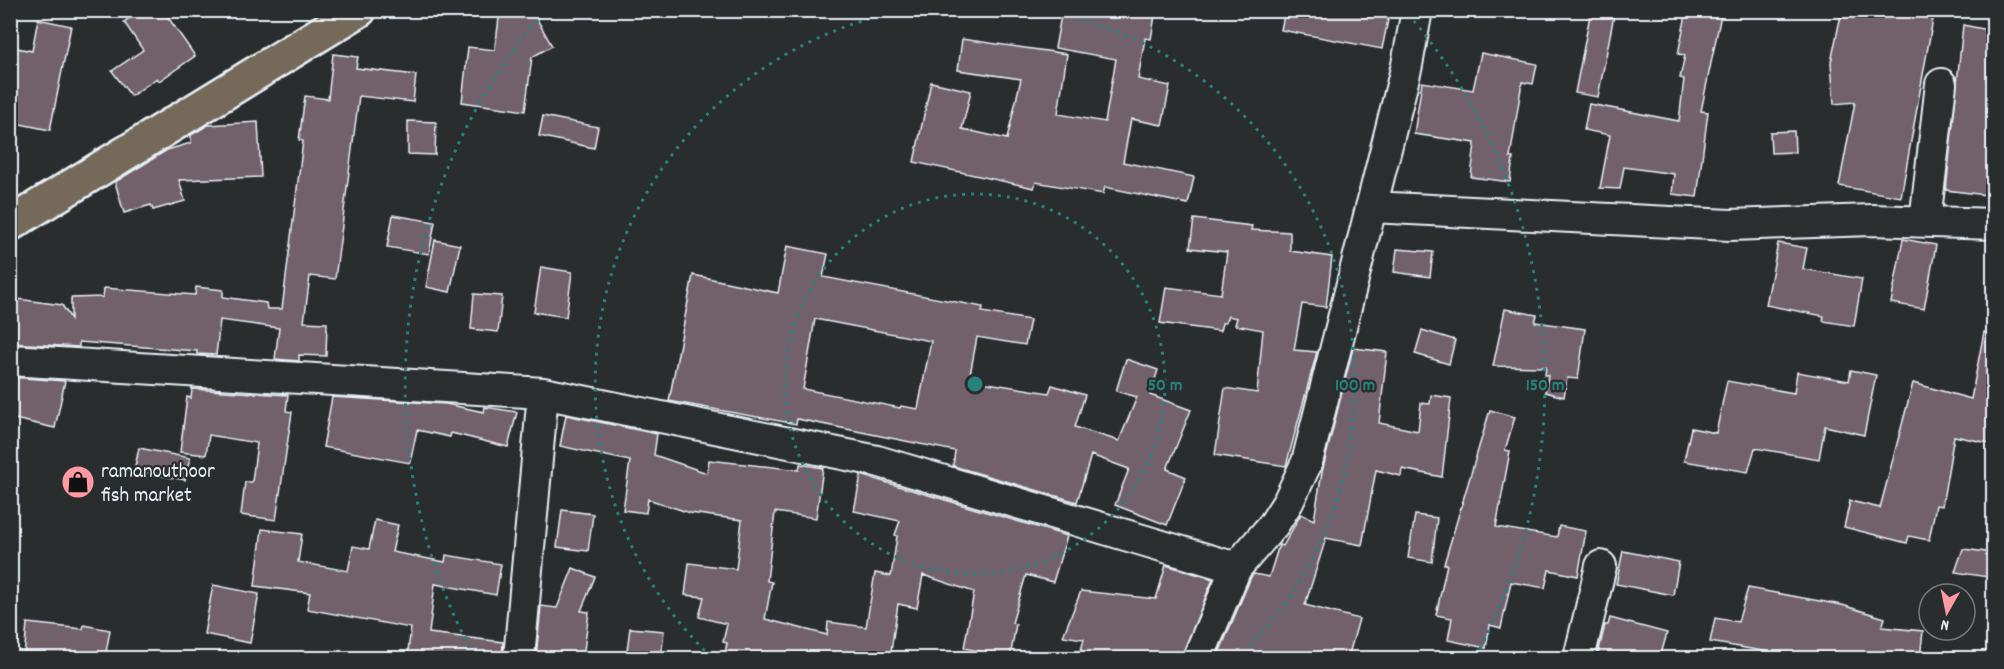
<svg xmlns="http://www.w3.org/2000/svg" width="2004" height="669" font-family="Dekko,sans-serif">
	<rect width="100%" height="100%" fill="#2a2d2e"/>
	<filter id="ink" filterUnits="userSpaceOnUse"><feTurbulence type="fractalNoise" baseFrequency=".0167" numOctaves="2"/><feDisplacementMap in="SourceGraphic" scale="12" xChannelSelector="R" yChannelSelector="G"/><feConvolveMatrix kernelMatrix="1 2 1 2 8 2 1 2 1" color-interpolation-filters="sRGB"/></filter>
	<g filter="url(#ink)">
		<!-- building -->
		<path fill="#72616b" stroke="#e8f1f8" stroke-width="1.5" fill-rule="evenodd" d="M 141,10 L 163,10 L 195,56 L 159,81 L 157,78 L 131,96 L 112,71 L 143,50 L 124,22 Z
			M 500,10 L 538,10 L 537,19 L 552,46 L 532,57 L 525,111 L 462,102 L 468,47 L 495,50 Z
			M 1062,10 L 1156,10 L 1151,39 L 1145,38 L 1138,79 L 1170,86 L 1162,125 L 1131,119 L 1123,162 L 1194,177 L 1188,204 L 1105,187 L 1103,194 L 1036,182 L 1034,188 L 914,162 L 931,82 L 971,91 L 962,129 L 1007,139 L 1021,79 L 958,70 L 962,39 L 1067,54 L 1058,114 L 1105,122 L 1116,59 L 1055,48 Z
			M 1285,10 L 1390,10 L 1382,49 L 1281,30 Z
			M 1591,10 L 1615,10 L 1598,97 L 1575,93 Z
			M 1687,10 L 1722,10 L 1701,111 L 1708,112 L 1697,197 L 1672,194 L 1674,174 L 1624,167 L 1620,189 L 1600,188 L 1610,135 L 1584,130 L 1589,104 L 1679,121 L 1684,79 L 1680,78 L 1685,55 L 1678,54 Z
			M 1842,10 L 1912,10 L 1911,15 L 1933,19 L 1901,197 L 1839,186 L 1855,102 L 1834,104 L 1831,62 Z
			M 38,19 L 71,26 L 50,130 L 10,122 L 10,81 L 17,48 L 32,51 Z
			M 1963,25 L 1994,31 L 1994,196 L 1946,190 Z
			M 1481,53 L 1537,64 L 1533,84 L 1522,82 L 1510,158 L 1513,158 L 1510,182 L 1471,177 L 1475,143 L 1414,134 L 1422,82 L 1473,90 Z
			M 333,54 L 358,57 L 356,68 L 416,75 L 413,102 L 359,96 L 335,279 L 310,276 L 304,322 L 327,323 L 326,356 L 299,355 L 299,361 L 275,359 L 279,328 L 220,320 L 216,355 L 197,354 L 197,351 L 79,342 L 79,347 L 10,343 L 10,298 L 62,305 L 71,319 L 71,298 L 103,297 L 104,288 L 195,295 L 196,287 L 223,290 L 223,297 L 266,303 L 267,309 L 282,309 L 303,141 L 299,140 L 305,96 L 328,99 Z
			M 543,116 L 598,127 L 594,148 L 539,136 Z
			M 408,121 L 436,122 L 435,155 L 408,154 Z
			M 258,122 L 261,177 L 179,180 L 185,201 L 153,210 L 151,205 L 124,213 L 115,182 L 167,150 L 191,143 L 191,135 L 208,125 Z
			M 1794,131 L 1795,152 L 1771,153 L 1770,132 Z
			M 393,215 L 435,222 L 429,254 L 387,247 Z
			M 1194,219 L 1252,226 L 1251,230 L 1290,232 L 1290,251 L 1332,257 L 1326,307 L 1302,304 L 1294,350 L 1317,352 L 1286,466 L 1215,455 L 1225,388 L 1257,393 L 1263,330 L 1235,325 L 1237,318 L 1228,316 L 1225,323 L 1222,323 L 1220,331 L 1160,323 L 1166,287 L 1221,294 L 1227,252 L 1190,248 Z
			M 1903,239 L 1936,245 L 1924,309 L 1891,303 Z
			M 435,240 L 460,245 L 450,292 L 426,287 Z
			M 1778,243 L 1807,248 L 1803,269 L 1862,279 L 1854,326 L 1823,321 L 1824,316 L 1766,305 Z
			M 787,246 L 828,254 L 823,277 L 983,307 L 982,312 L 1030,320 L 1025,345 L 977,337 L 969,380 L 1049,393 L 1052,385 L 1085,395 L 1075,427 L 1119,441 L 1137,397 L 1116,391 L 1126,359 L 1158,370 L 1150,395 L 1191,410 L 1167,469 L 1186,477 L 1167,525 L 1115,505 L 1129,469 L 1091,455 L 1077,502 L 953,466 L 955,451 L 797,419 L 796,424 L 669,401 L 693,275 L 778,293 ZM 815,319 L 931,341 L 918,409 L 901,406 L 900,408 L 803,389 Z
			M 1397,249 L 1433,252 L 1430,277 L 1394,272 Z
			M 541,267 L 572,272 L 566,317 L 534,312 Z
			M 474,294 L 502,296 L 498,332 L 471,329 Z
			M 1505,309 L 1537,315 L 1535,322 L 1585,329 L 1578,379 L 1567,378 L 1564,397 L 1545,392 L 1548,375 L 1545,375 L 1546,367 L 1493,366 Z
			M 1422,330 L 1455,340 L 1449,364 L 1415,354 Z
			M 1984,332 L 1994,333 L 1994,444 L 1954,436 L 1942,506 L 1936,505 L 1929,540 L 1909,536 L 1907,543 L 1844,527 L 1850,501 L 1880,508 L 1913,383 L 1971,399 Z
			M 1353,348 L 1387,352 L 1379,423 L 1418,431 L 1421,403 L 1430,404 L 1431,395 L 1451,398 L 1442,477 L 1402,469 L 1401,476 L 1376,470 L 1362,545 L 1326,538 L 1305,605 L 1359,619 L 1348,658 L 1217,658 L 1251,577 L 1254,574 L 1269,577 L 1279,545 L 1283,546 L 1301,514 L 1314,520 L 1322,472 Z
			M 1851,370 L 1876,375 L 1864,435 L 1825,426 L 1819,459 L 1755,448 L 1748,472 L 1684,461 L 1691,428 L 1716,433 L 1727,381 L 1794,393 L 1797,372 L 1849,381 Z
			M 10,377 L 65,381 L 55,428 L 10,418 Z
			M 192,389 L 288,395 L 286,411 L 292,412 L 276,520 L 241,515 L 245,482 L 252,482 L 257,443 L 209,435 L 206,455 L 180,452 L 187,397 L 191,398 Z
			M 332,397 L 446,404 L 484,412 L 485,407 L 517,412 L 508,447 L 451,433 L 450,437 L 417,430 L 410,463 L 323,447 Z
			M 1490,410 L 1515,417 L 1505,450 L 1510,451 L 1496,527 L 1557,537 L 1559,526 L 1586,531 L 1578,576 L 1549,570 L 1545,588 L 1511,582 L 1501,628 L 1490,625 L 1486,648 L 1448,640 L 1452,618 L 1436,615 L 1447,564 L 1444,564 Z
			M 566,415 L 657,434 L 654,455 L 707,473 L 709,460 L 799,470 L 800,464 L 823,468 L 816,518 L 775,512 L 767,581 L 772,582 L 765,619 L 827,635 L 828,622 L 866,627 L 875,573 L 891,576 L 897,536 L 895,535 L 900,521 L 854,511 L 861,475 L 1067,536 L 1053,582 L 1026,575 L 1012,623 L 1016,624 L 1010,658 L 987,658 L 988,653 L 964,648 L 974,592 L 923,575 L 917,608 L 898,604 L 890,658 L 724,658 L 727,643 L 723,642 L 727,624 L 699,617 L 704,597 L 685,595 L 689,563 L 736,569 L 742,520 L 690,513 L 648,499 L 646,513 L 623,510 L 630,461 L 560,446 Z
			M 139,448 L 190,458 L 185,480 L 134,471 Z
			M 562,510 L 593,514 L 588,551 L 557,547 Z
			M 1415,515 L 1437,518 L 1432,562 L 1408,558 Z
			M 375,520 L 398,525 L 392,552 L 445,562 L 446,555 L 501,564 L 496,595 L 435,584 L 429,633 L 503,642 L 502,658 L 407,658 L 411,628 L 307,609 L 310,593 L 255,586 L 262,529 L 302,534 L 298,562 L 348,571 L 353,546 L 369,549 Z
			M 1963,549 L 1994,553 L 1994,578 L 1955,572 Z
			M 1623,551 L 1679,562 L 1673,595 L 1616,584 Z
			M 1166,565 L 1213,579 L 1181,658 L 1079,658 L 1084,639 L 1063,636 L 1081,591 L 1156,599 Z
			M 573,568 L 595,577 L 581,611 L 589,612 L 583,658 L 536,658 L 541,606 L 557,608 Z
			M 213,585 L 259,594 L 250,643 L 204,634 Z
			M 1748,588 L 1842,605 L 1885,618 L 1882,627 L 1923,631 L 1920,658 L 1785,658 L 1785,655 L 1710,642 L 1715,618 L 1738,622 Z
			M 1610,618 L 1667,633 L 1660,658 L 1597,658 L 1605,625 L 1608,625 Z
			M 27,623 L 83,629 L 84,625 L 110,630 L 105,658 L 24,658 Z
			M 630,628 L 664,631 L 661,658 L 626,658 Z"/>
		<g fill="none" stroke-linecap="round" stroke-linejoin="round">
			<defs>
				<path id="minor" d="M 1371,207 L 1730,225 L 1872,220 L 1994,224
					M 1925,221 L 1941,84
					M 10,360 L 543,393 L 877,461 L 1236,568
					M 519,658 L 543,393
					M 1198,658 L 1236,568 L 1274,524 L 1288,502 L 1307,462 L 1407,65 L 1417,10
					M 1579,658 L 1601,566"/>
				<path id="major" d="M 10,224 L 359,10"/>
			</defs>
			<!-- minor casing -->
			<use href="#minor" stroke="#e8f1f8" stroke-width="34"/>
			<!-- major casing -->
			<use href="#major" stroke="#e8f1f8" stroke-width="38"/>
			<!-- minor -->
			<use href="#minor" stroke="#2a2d2e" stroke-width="30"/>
			<!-- major -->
			<use href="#major" stroke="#746a5a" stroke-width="33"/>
		</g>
	</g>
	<!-- distance rings -->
	<g fill="none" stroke="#25827c" stroke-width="3" stroke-dasharray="3 6">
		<circle cx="975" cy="384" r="190"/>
		<path d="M711 657A380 380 0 0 1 902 11M1048 11A380 380 0 0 1 1239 657"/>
		<path d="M474 656A570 570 0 0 1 542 14M1408 14A570 570 0 0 1 1476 656"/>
	</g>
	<!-- icons -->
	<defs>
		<symbol id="shop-disc" viewBox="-11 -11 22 22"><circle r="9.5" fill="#ff9aa2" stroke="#2a2d2e"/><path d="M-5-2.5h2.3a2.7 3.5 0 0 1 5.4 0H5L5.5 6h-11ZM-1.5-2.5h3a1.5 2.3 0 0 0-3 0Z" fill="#111"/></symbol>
	</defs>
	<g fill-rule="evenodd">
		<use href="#shop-disc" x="59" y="463" width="38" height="38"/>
	</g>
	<g text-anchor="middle" stroke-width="4.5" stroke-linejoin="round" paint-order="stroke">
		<!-- poi labels -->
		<g font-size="21" fill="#e8f1f8" stroke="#2a2d2e" text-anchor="start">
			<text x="101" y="477">ramanouthoor<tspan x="101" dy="24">fish market</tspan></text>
		</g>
	</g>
	<circle cx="975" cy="384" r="9" fill="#25827c" stroke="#2a2d2e" stroke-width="3"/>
	<g font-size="18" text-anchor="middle" font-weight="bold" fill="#25827c" stroke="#2a2d2e" stroke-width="4.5" stroke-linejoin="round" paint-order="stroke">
		<text x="1165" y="390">50 m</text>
		<text x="1355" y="390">100 m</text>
		<text x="1545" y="390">150 m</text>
	</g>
	<!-- margin -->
	<rect width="2004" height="669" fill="none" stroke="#2a2d2e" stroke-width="36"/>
	<rect x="18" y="18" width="1968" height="633" fill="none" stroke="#e8f1f8" stroke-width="2" filter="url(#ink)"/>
	<!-- north arrow -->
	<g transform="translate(1947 612) rotate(189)"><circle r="28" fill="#2a2d2e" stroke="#767b7f" stroke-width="1.5"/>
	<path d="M0-4.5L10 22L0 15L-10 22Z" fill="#ff9aa2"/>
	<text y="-9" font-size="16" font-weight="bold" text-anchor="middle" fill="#e8f1f8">N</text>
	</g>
</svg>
